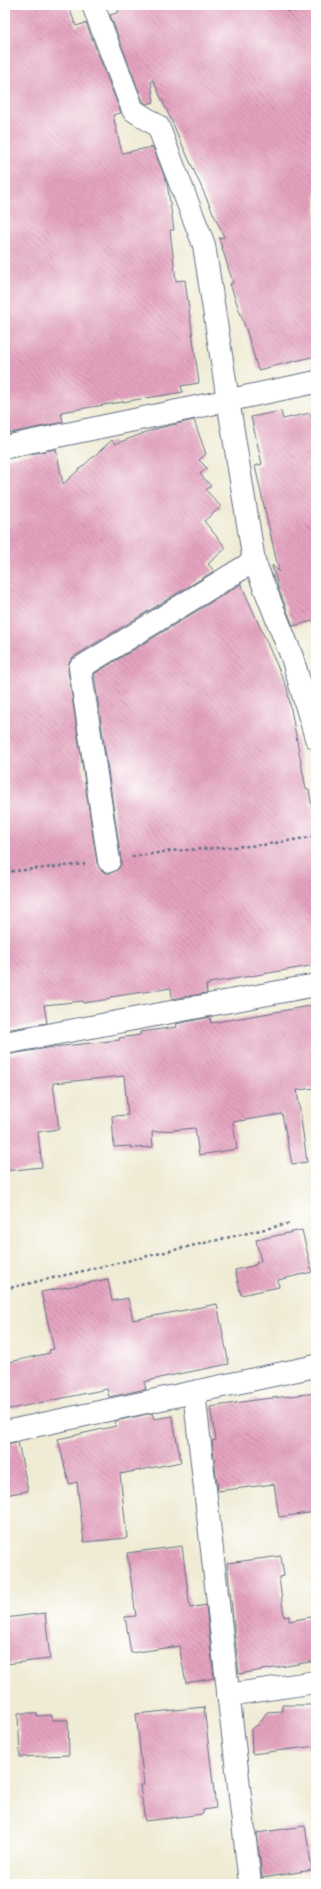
<svg xmlns="http://www.w3.org/2000/svg" width="321" height="1889" font-family="Cardo,serif">
	<defs>
		<pattern id="building-back-hatch" width="6" height="6" patternUnits="userSpaceOnUse"><rect width="6" height="6" fill="#e5a3bf"/><path d="M-1 5l2 2M0 0l6 6M5-1l2 2" fill="none" stroke="#b9859e"/></pattern>
	</defs>
	<rect width="100%" height="100%" fill="#fff"/>
	<filter id="ink" filterUnits="userSpaceOnUse"><feTurbulence type="fractalNoise" baseFrequency=".025" numOctaves="2"/><feDisplacementMap in="SourceGraphic" scale="8" xChannelSelector="R" yChannelSelector="G"/><feConvolveMatrix kernelMatrix="1 2 1 2 8 2 1 2 1" color-interpolation-filters="sRGB"/></filter>
	<filter id="wash" filterUnits="userSpaceOnUse"><feTurbulence type="fractalNoise" baseFrequency=".012" numOctaves="4" result="noise"/><feDisplacementMap in="SourceGraphic" scale="16" xChannelSelector="R" yChannelSelector="G"/><feGaussianBlur stdDeviation="0.9" result="paint"/><feColorMatrix in="noise" values="0 0 0 0 0 0 0 0 0 0 0 0 0 0 0 0 0 1.4 0 .05"/><feComposite in="paint" operator="in"/></filter>
	<g filter="url(#wash)">
		<rect width="100%" height="100%" fill="#efebd4"/>
		<g id="blocks">
			<!-- building -->
			<path fill="url(#building-back-hatch)" d="M 5,5 L 68,5 L 76,26 L 86,23 L 121,113 L 113,115 L 122,153 L 153,147 L 167,183 L 174,230 L 170,230 L 176,281 L 185,280 L 199,383 L 181,386 L 183,392 L 61,412 L 63,422 L 10,433 L 5,409 Z
				M 116,5 L 286,5 L 288,12 L 306,5 L 316,5 L 316,356 L 258,370 L 247,332 L 230,284 L 233,283 L 219,238 L 224,237 L 153,80 L 151,81 L 154,102 L 147,104 L 143,102 L 110,15 L 119,12 Z
				M 281,411 L 283,419 L 310,413 L 312,420 L 316,419 L 316,620 L 293,626 L 278,587 L 272,565 L 279,572 L 255,466 L 262,464 L 251,417 Z
				M 194,420 L 206,454 L 199,460 L 207,468 L 200,474 L 211,486 L 206,490 L 221,507 L 204,521 L 226,548 L 208,564 L 214,571 L 73,657 L 69,663 L 68,670 L 97,863 L 100,869 L 105,873 L 110,873 L 117,870 L 121,865 L 121,860 L 94,674 L 241,584 L 287,688 L 306,789 L 309,789 L 316,834 L 316,965 L 209,983 L 209,985 L 206,985 L 207,993 L 172,999 L 171,988 L 110,997 L 110,999 L 83,1003 L 83,1001 L 44,1005 L 47,1023 L 5,1030 L 5,459 L 56,449 L 63,484 L 112,440 L 115,444 L 155,429 Z
				M 316,1005 L 316,1088 L 297,1090 L 307,1162 L 292,1164 L 282,1114 L 233,1122 L 237,1149 L 199,1155 L 195,1128 L 152,1132 L 153,1147 L 131,1148 L 131,1146 L 114,1147 L 112,1116 L 128,1115 L 124,1076 L 53,1083 L 59,1129 L 38,1132 L 42,1167 L 5,1171 L 5,1055 L 54,1047 L 120,1040 L 119,1038 L 140,1035 L 140,1032 L 177,1027 L 176,1024 L 210,1017 L 211,1023 Z
				M 302,1230 L 312,1272 L 278,1280 L 279,1287 L 241,1295 L 235,1270 L 256,1265 L 256,1263 L 261,1261 L 256,1240 Z
				M 108,1279 L 112,1301 L 128,1298 L 133,1320 L 217,1304 L 229,1364 L 164,1377 L 144,1382 L 146,1389 L 109,1397 L 107,1389 L 5,1410 L 5,1363 L 50,1353 L 49,1350 L 54,1349 L 41,1292 Z
				M 316,1393 L 316,1512 L 279,1517 L 274,1484 L 218,1491 L 212,1441 L 216,1440 L 210,1407 L 255,1400 Z
				M 152,1413 L 154,1419 L 172,1416 L 181,1462 L 120,1474 L 127,1538 L 84,1542 L 77,1482 L 69,1484 L 58,1439 L 116,1426 L 115,1421 Z
				M 18,1442 L 28,1491 L 5,1495 L 5,1444 Z
				M 182,1546 L 190,1608 L 206,1605 L 214,1678 L 186,1683 L 179,1646 L 131,1653 L 125,1617 L 136,1616 L 127,1553 Z
				M 281,1556 L 284,1576 L 279,1577 L 284,1617 L 289,1616 L 289,1621 L 316,1616 L 316,1661 L 239,1674 L 227,1563 Z
				M 45,1613 L 50,1659 L 5,1664 L 5,1618 Z
				M 282,1705 L 316,1705 L 316,1746 L 252,1754 L 251,1729 L 258,1725 L 267,1712 L 282,1711 Z
				M 204,1707 L 216,1808 L 203,1810 L 203,1814 L 145,1821 L 140,1785 L 144,1785 L 136,1714 Z
				M 18,1713 L 37,1713 L 37,1716 L 52,1715 L 52,1720 L 68,1720 L 69,1755 L 20,1757 Z
				M 305,1826 L 312,1870 L 262,1878 L 257,1833 Z"/>
		</g>
	</g>
	<g filter="url(#ink)">
		<use href="#blocks" fill-opacity="0" stroke="#657187" stroke-width="1"/>
		<g fill="none" stroke-linecap="round" stroke-linejoin="round">
			<defs>
				<path id="street" d="M 228,400 L 254,561 L 292,657 L 316,738
					M 109,861 L 80,668 L 254,561
					M 194,1392 L 250,1884
					M 5,1432 L 316,1366
					M 228,1695 L 316,1682"/>
				<path id="secondary" d="M 93,5 L 133,110 L 158,126 L 204,245 L 228,400
					M 5,447 L 316,382
					M 5,1043 L 316,985"/>
			</defs>
			<!-- street casing -->
			<use href="#street" stroke="#657187" stroke-width="24"/>
			<!-- secondary casing -->
			<use href="#secondary" stroke="#657187" stroke-width="24"/>
			<!-- path -->
			<path stroke="#657187" stroke-width="2.5" stroke-dasharray="3 3" stroke-linecap="butt" d="M 132,857 L 170,851 L 263,845 L 316,836
				M 5,872 L 85,864
				M 5,1289 L 291,1223"/>
			<!-- street -->
			<use href="#street" stroke="#fff" stroke-width="22"/>
			<!-- secondary -->
			<use href="#secondary" stroke="#fff" stroke-width="22"/>
		</g>
	</g>
	<!-- margin -->
	<rect width="321" height="1889" fill="none" stroke="#fff" stroke-width="20"/>
</svg>
